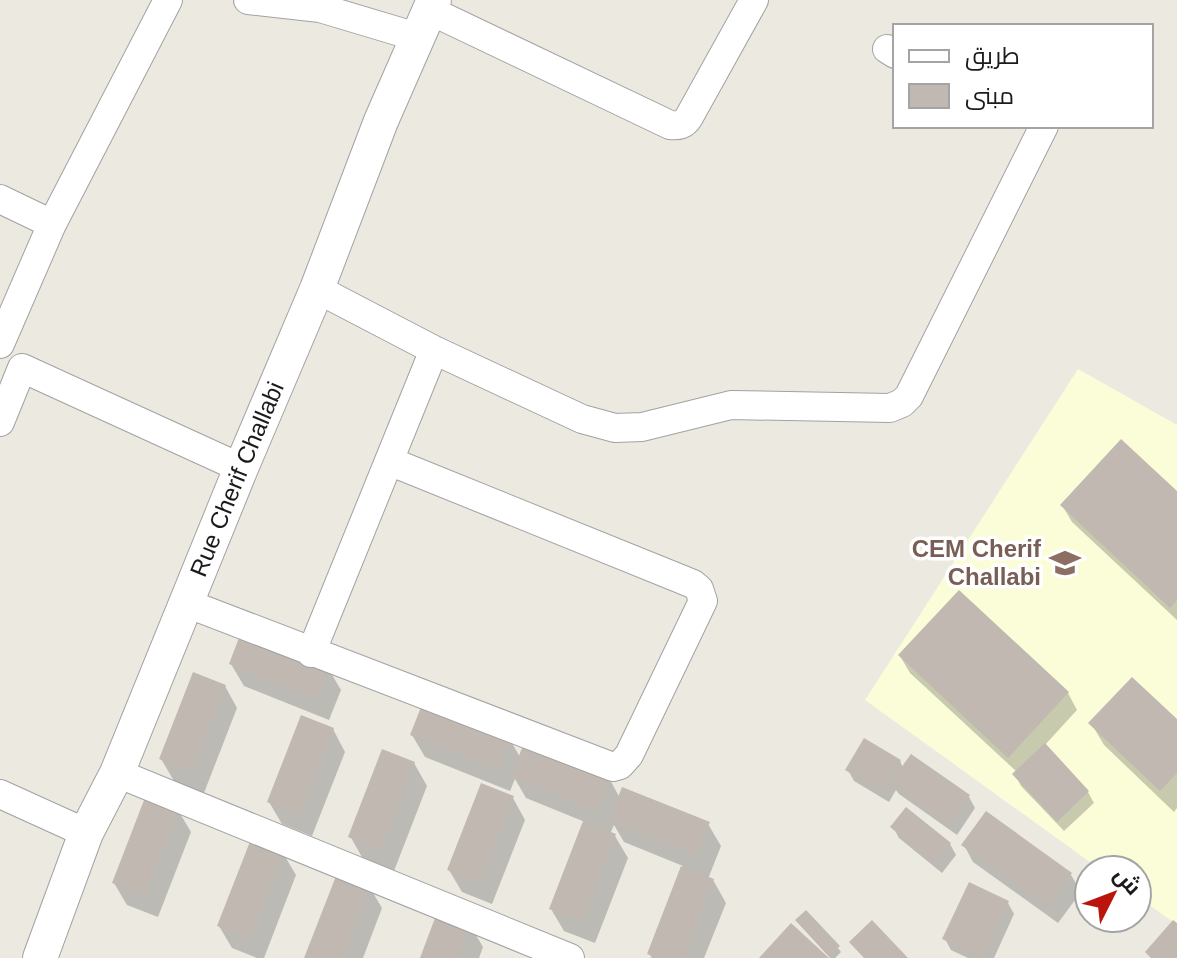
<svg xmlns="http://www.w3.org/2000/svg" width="1177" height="958" font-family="Arial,Cairo,sans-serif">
	<rect width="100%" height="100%" fill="#ece9e1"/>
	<!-- education -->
	<path fill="#fbfdd9" d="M 1078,369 L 1177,425 L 1177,925 L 1137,896 L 1137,870 L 1101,870 L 865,700 Z"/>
	<!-- shadow -->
	<path fill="#0003" d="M 1177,494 L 1177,620 L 1072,522 L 1062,505 Z
		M 900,656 L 1068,693 L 1077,710 L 1044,746 L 1088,792 L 1094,803 L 1064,831 L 1021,786 L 1015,775 L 1017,772 L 910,673 Z
		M 231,664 L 328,668 L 341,690 L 329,720 L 244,686 Z
		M 225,686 L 237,708 L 204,793 L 174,781 L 161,759 Z
		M 1177,722 L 1177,808 L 1174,812 L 1104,745 L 1091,723 Z
		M 333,729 L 345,752 L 312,836 L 282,824 L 269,802 Z
		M 412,735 L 509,738 L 520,757 L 610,780 L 620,798 L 708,824 L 721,846 L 708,879 L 713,880 L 726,903 L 704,958 L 652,958 L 649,954 L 683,866 L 624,842 L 614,825 L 610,834 L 615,836 L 628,858 L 595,943 L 564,931 L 551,909 L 585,822 L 526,798 L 515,779 L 510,791 L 425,757 Z
		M 911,757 L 969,797 L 975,808 L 957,835 L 899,794 L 896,790 L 889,802 L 854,781 L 848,770 L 900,761 L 903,768 Z
		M 414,763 L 427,786 L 394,871 L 363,859 L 350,836 Z
		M 513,798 L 525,820 L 492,904 L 462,892 L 449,870 Z
		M 178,810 L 191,832 L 158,917 L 127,905 L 114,883 Z
		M 893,827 L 950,844 L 956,855 L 942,873 L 899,838 Z
		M 964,845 L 1071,875 L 1081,892 L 1058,923 L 973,862 Z
		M 283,853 L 296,875 L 264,958 L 257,958 L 232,948 L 219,926 Z
		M 369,886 L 382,908 L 363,958 L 306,958 Z
		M 1008,903 L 1014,914 L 994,958 L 968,958 L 951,950 L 945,939 Z
		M 470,925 L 483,947 L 479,958 L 422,958 Z
		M 800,925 L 838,948 L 841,952 L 835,958 L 830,958 Z"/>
	<!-- building -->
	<path fill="#c0b8b1" d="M 1121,439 L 1177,491 L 1177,600 L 1170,608 L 1060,505 Z
		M 959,590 L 1069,692 L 1008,758 L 898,655 Z
		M 242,630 L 329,666 L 316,699 L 229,664 Z
		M 193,672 L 226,685 L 192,772 L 159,759 Z
		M 1132,677 L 1177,719 L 1177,773 L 1160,791 L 1088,723 Z
		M 423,702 L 511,737 L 498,770 L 410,735 Z
		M 301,715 L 334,728 L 300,815 L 267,802 Z
		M 864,738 L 901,760 L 883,792 L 845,770 Z
		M 524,743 L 611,779 L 598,812 L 511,776 Z
		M 1045,743 L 1089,791 L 1057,822 L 1012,774 Z
		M 382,749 L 415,762 L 381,850 L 348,837 Z
		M 911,754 L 970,795 L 950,825 L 890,783 Z
		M 481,783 L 514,796 L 480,883 L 447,870 Z
		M 622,787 L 710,822 L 696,856 L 609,820 Z
		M 146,795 L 179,808 L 145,896 L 112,883 Z
		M 906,807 L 951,843 L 935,863 L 890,827 Z
		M 986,811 L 1072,873 L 1048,907 L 961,845 Z
		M 583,821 L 616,834 L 582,922 L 549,909 Z
		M 251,839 L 284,852 L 250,939 L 217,926 Z
		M 681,866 L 714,879 L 684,958 L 658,958 L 647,954 Z
		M 338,871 L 371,884 L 342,958 L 304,958 Z
		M 969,882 L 1009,901 L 983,958 L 942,939 Z
		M 438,910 L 471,923 L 458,958 L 420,958 Z
		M 806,910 L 840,946 L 829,956 L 795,920 Z
		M 872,920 L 908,958 L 864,958 L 849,942 Z
		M 1173,920 L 1177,923 L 1177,958 L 1151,958 L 1145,952 Z
		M 791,923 L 829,958 L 759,958 Z"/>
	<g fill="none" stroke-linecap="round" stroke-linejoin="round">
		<defs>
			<path id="minor" d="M 248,0 L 320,8 L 417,37
				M 429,10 L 670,125 C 679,126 684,125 689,117 L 754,0
				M 887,49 L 895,54
				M 0,199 L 52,224
				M 317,289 L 434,350 L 582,419 L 615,428 L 642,427 L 731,405 L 890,408 L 902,403 L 909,396 L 1044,126
				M 0,344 L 52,224 L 168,0
				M 0,422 L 22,368 L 241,468
				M 186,603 L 613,767 L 620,765 L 629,755 L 703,601 L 699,589 L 693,584 L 389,461
				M 311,653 L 434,350
				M 117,773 L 570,958
				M 0,794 L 86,833"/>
			<g id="tertiary">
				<path id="s1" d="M 40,958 L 86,833 L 117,773 L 241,468 L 317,289 L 381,121 L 434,0"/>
			</g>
		</defs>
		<!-- minor casing -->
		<use href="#minor" stroke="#a2a2a2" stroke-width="30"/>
		<!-- tertiary casing -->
		<use href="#tertiary" stroke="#a2a2a2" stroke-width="36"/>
		<!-- minor -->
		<use href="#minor" stroke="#fff" stroke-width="28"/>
		<!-- tertiary -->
		<use href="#tertiary" stroke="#fff" stroke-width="34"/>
	</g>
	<!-- icons -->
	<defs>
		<symbol id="school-bare" viewBox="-9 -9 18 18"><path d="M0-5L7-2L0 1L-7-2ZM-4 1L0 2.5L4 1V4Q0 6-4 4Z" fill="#8d6e63" stroke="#fff" stroke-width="2.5" paint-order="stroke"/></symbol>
	</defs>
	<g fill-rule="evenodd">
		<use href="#school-bare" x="1043" y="541" width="44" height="44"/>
	</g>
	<g text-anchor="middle" stroke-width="7" stroke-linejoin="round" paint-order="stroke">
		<!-- street labels -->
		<g font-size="24" fill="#1b1b1b" stroke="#fff">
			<text dy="8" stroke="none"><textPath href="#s1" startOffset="518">Rue Cherif Challabi</textPath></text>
		</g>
		<!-- education labels -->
		<g font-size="24" font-weight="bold" fill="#785e54" stroke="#fff" text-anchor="end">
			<text x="1041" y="557">CEM Cherif<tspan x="1041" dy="28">Challabi</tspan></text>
		</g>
	</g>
	<!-- legend -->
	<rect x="893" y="24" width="260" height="104" fill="#ffffff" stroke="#a4a4a4" stroke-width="2"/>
	<rect x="909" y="50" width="40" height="12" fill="#ffffff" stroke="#a4a4a4" stroke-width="2"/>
	<text x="965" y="64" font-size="24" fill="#1b1b1b">طريق</text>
	<rect x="909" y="84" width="40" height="24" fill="#c0b8b1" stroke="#a4a4a4" stroke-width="2"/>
	<text x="965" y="104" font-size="24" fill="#1b1b1b">مبنى</text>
	<!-- north arrow -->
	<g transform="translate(1113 894) rotate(48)"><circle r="38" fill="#ffffff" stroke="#a4a4a4" stroke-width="2"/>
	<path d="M0-6L14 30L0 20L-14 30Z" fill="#ba140c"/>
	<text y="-12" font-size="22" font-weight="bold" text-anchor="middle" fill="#1b1b1b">ش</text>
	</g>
</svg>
